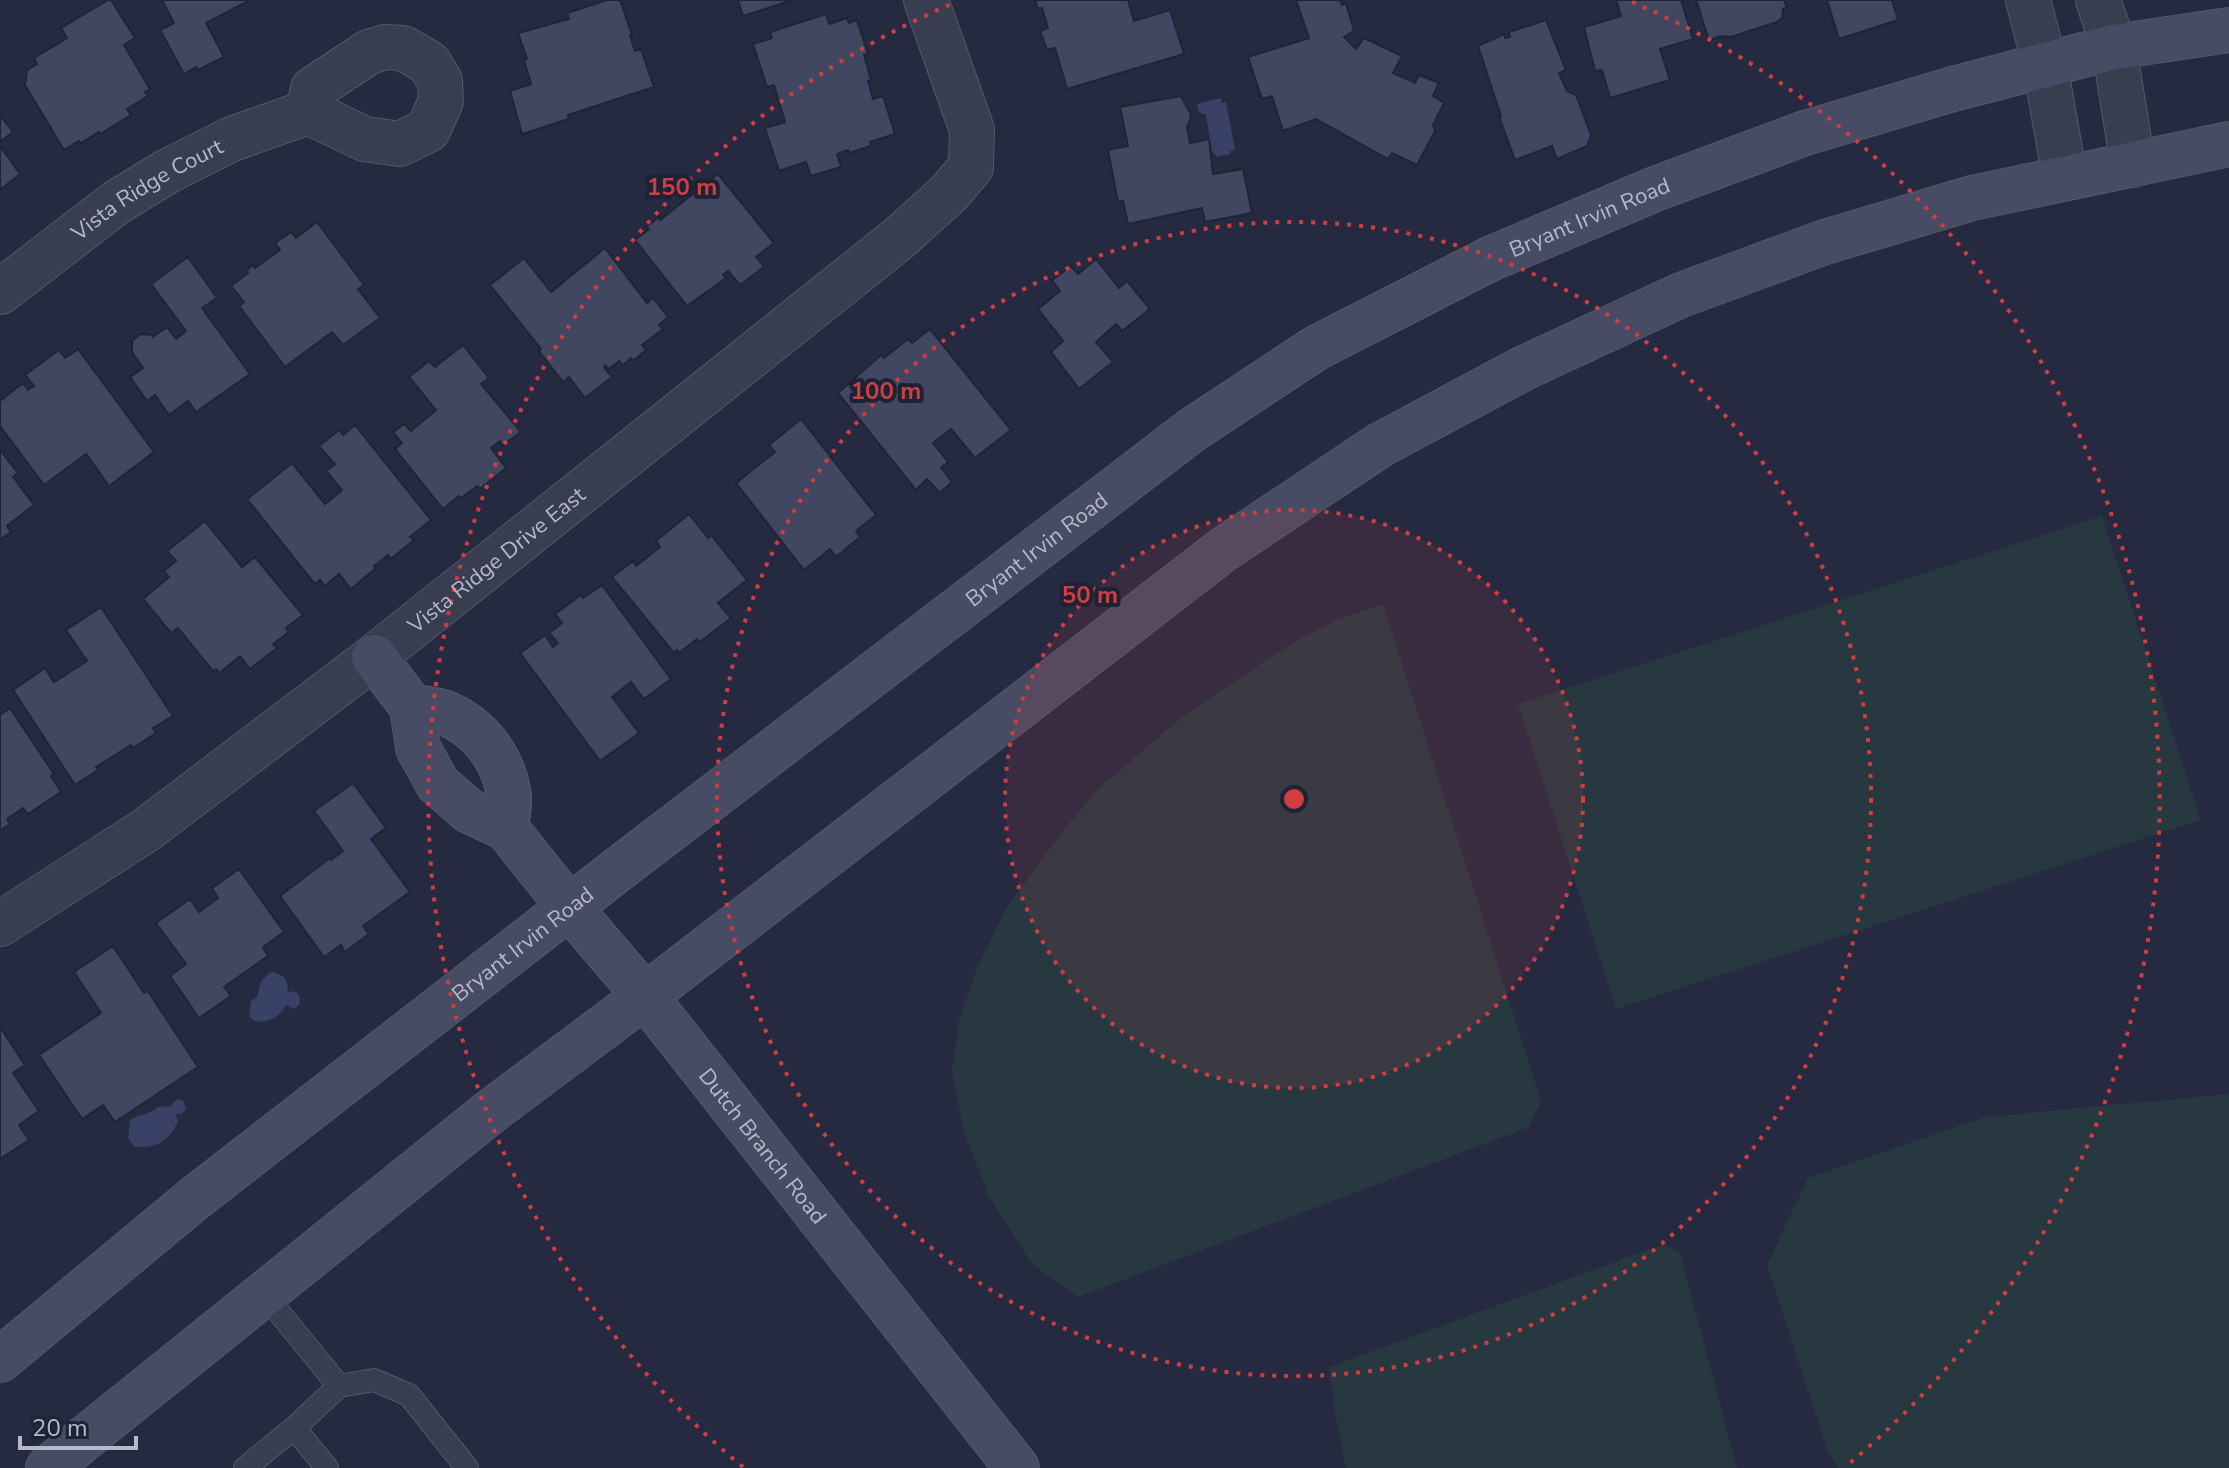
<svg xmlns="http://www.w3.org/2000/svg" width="2229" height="1468" font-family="'Nunito Sans',sans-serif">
	<rect width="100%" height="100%" fill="#252a40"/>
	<!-- green -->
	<path fill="#273841" d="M 2102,516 L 2201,820 L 1616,1009 L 1518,704 Z
		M 1383,604 L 1541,1101 L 1529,1127 L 1078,1297 L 1032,1264 L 989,1197 L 964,1132 L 952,1071 L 959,1020 L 977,968 L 1007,907 L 1062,832 L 1099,788 L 1186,714 L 1290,644 L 1336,620 Z
		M 2229,1094 L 2229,1468 L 1838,1468 L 1828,1452 L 1767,1265 L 1808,1178 L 1985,1117 Z
		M 1664,1244 L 1680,1253 L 1737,1468 L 1346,1468 L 1337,1425 L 1329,1367 Z"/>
	<!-- water -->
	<path fill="#394167" d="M 1221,98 L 1222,103 L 1226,102 L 1235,150 L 1230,151 L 1230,154 L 1217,157 L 1212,151 L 1206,115 L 1199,112 L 1197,104 Z
		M 271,972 C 284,974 290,981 287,993 L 292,991 L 298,993 L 300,998 L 299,1005 L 294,1009 L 286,1005 C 280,1018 260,1028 249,1017 L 251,1001 L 257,997 L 261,981 Z
		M 178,1099 L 184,1101 L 186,1109 L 181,1114 L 175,1114 L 178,1121 C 170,1141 154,1150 134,1146 L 128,1138 L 130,1120 C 141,1113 147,1116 158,1107 L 170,1106 Z"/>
	<!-- building -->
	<path fill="#414760" stroke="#202437" stroke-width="2" d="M 108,0 L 111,0 L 135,38 L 124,45 L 150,89 L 145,92 L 148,96 L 127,109 L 131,115 L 100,134 L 99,132 L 81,143 L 79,141 L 64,150 L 25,85 L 27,70 L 37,64 L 34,58 L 67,38 L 61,28 Z
		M 162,0 L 250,0 L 206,23 L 224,57 L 198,70 L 196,67 L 184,74 L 160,30 L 174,23 Z
		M 607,0 L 620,0 L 632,35 L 630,36 L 635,51 L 641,49 L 654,87 L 568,115 L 569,119 L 522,134 L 510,91 L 531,84 L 524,60 L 527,59 L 518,33 L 569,19 L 567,13 Z
		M 738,0 L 793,0 L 743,16 Z
		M 1035,0 L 1128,0 L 1134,21 L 1170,10 L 1184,54 L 1067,89 L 1055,48 L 1047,50 L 1040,31 L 1048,28 L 1042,8 L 1038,9 Z
		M 1296,0 L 1340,0 L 1342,5 L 1346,3 L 1354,31 L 1344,37 L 1356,49 L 1364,38 L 1402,56 L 1393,73 L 1415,83 L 1419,75 L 1439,83 L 1433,96 L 1444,103 L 1433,125 L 1435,131 L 1417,165 L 1392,153 L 1388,159 L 1316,119 L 1283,131 L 1272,96 L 1262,99 L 1248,57 L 1309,38 Z
		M 1616,0 L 1681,0 L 1693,39 L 1660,49 L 1670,80 L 1610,98 L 1602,70 L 1595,71 L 1584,27 L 1621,16 Z
		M 1696,0 L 1784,0 L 1787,7 L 1783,9 L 1782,18 L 1777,22 L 1731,37 L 1721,36 L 1709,40 Z
		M 1827,0 L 1892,0 L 1898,20 L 1839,39 Z
		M 826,14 L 829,24 L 847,18 L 849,23 L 857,20 L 868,54 L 864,55 L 871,80 L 868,81 L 873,99 L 883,96 L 895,134 L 870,142 L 871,146 L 849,153 L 848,150 L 837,154 L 841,167 L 811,176 L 806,162 L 779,171 L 765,128 L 785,122 L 774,85 L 767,87 L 753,44 L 772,38 L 770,32 Z
		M 1546,20 L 1566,70 L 1559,73 L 1567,91 L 1576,95 L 1591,135 L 1587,146 L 1557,159 L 1552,146 L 1515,160 L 1499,117 L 1501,116 L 1478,46 L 1504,34 L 1505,38 L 1510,37 L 1509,32 Z
		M 1181,96 L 1190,113 L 1191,118 L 1187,127 L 1190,143 L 1209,139 L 1213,174 L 1243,169 L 1252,213 L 1205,222 L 1202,208 L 1128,224 L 1123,201 L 1118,202 L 1108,150 L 1128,146 L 1120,107 Z
		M 0,115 L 13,132 L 0,142 Z
		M 0,146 L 20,174 L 0,190 Z
		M 718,174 L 774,243 L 756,257 L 764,267 L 740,285 L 728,271 L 723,275 L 726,278 L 687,306 L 635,240 L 649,229 L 646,227 L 659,217 L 660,220 Z
		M 317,222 L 364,285 L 358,289 L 380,318 L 343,345 L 332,332 L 285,367 L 239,306 L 244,302 L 231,286 L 248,273 L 246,271 L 253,265 L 255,268 L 280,250 L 275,243 L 291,232 L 296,238 Z
		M 605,248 L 647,303 L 653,298 L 668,317 L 659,325 L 663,329 L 642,345 L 646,350 L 633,361 L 631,358 L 623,365 L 619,361 L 609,369 L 605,365 L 604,367 L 612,377 L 585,398 L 569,377 L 563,382 L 539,351 L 541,349 L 490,285 L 524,258 L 551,292 Z
		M 188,257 L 217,298 L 202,308 L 250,374 L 196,412 L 188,401 L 169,415 L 155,395 L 147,401 L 130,377 L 143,368 L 132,352 L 132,341 L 141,334 L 152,335 L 153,337 L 167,327 L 176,339 L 186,331 L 151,284 Z
		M 1096,259 L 1119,288 L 1127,281 L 1150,309 L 1122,331 L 1116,324 L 1096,342 L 1113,362 L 1079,389 L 1051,352 L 1063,341 L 1038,309 L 1060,291 L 1052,280 L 1071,266 L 1078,274 Z
		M 930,329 L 1011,430 L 975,458 L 951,429 L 933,443 L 948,462 L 941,468 L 952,482 L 940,493 L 927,479 L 916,490 L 838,393 L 881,355 L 884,358 L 908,339 L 912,343 Z
		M 463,345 L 489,378 L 481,384 L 521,432 L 503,445 L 500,441 L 491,448 L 506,468 L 480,489 L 477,486 L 461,498 L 459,496 L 443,509 L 395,449 L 402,443 L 393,432 L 404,424 L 411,431 L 436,410 L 409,377 L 429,361 L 435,367 Z
		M 78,349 L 154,452 L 109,486 L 86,454 L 44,485 L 0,426 L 0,401 L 23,383 L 28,390 L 34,386 L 25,375 L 59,350 L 65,358 Z
		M 801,419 L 876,515 L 856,531 L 860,537 L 836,557 L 830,549 L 804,570 L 736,483 L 775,452 L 769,445 Z
		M 355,425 L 431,520 L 410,537 L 414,540 L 391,559 L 388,555 L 374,566 L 376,568 L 351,589 L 339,574 L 325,586 L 320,580 L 315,584 L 247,499 L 292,463 L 325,504 L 342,490 L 326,471 L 335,464 L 319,446 L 339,430 L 343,435 Z
		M 0,450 L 18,473 L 13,477 L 34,505 L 7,526 L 11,532 L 0,540 Z
		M 689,514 L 708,538 L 711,535 L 747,580 L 718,603 L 731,618 L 700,642 L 697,639 L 679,653 L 677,650 L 674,653 L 612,577 L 633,561 L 636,566 L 660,547 L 656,541 Z
		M 205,521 L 242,567 L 255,557 L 303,615 L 286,628 L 289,632 L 273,644 L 277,648 L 250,669 L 240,656 L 220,673 L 216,669 L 213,671 L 178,628 L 171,633 L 143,599 L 169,577 L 164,571 L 176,561 L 167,551 Z
		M 602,585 L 671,679 L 644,699 L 631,682 L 612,697 L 639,733 L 600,761 L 520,653 L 545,635 L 553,647 L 558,643 L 549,633 L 562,623 L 555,614 L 581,595 L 583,598 Z
		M 101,607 L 173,716 L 153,728 L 156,733 L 133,748 L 131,745 L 96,767 L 98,770 L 75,785 L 13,690 L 45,668 L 54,682 L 87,661 L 66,630 Z
		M 10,708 L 54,774 L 51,776 L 61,792 L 28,814 L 23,808 L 7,819 L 10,824 L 0,831 L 0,715 Z
		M 353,783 L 386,828 L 371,839 L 410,892 L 363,926 L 369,934 L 345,952 L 341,945 L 324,957 L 280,896 L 330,858 L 331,860 L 343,851 L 314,811 Z
		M 239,869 L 284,932 L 263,947 L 268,956 L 224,987 L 231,996 L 199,1018 L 170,976 L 186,964 L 156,923 L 190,899 L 199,912 L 218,898 L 212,888 Z
		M 113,946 L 144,993 L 148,991 L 198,1067 L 115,1122 L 103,1105 L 82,1119 L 39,1055 L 101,1013 L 74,972 Z
		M 0,1027 L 25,1065 L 13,1073 L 39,1111 L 19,1125 L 29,1140 L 0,1159 Z"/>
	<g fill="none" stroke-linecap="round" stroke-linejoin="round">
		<defs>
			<path id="lane" d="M 339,1386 L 374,1380 L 409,1395 L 467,1468
				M 294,1428 L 327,1468
				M 245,1468 L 294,1428 L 339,1386 L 264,1294"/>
			<g id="street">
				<path d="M 2028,0 L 2045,65 L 2065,178"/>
				<path d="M 2098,0 L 2114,47 L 2133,165"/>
				<path d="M 385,47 L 403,48 L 429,63 L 440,81 L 441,101 L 428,130 L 400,144 L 365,139 L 308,112 L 313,89 L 369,52 Z"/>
				<path id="s1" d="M 0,292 L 117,202 L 168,171 L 232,139 L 308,112"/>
				<path id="s2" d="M 0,924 L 146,830 L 374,657 L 898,239 L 948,194 L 971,167 L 972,130 L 926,0"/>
			</g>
			<g id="secondary">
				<path id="s3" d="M 374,657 L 412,707 L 418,748 L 438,784 L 469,811 L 506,828 L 569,907 L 645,996 L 1017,1468"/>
				<path d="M 412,707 C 422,708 433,709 443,712 C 479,726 504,758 509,797 C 510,806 507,818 506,828"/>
				<path id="s4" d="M 0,1360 L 195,1198 L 616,871 L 1192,430 L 1316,348 L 1490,259 L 1655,189 L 1805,133 L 1953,89 L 2114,47 L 2229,30"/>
				<path d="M 48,1468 L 490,1112 L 645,996 L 1224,549 L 1380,445 L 1524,368 L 1681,295 L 1825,242 L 1972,198 L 2229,144"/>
			</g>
		</defs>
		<!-- lane casing -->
		<use href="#lane" stroke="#54586a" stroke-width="24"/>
		<!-- street casing -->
		<use href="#street" stroke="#54586a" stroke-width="46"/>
		<!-- secondary casing -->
		<use href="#secondary" stroke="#54586a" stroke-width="46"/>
		<!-- lane -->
		<use href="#lane" stroke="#393d50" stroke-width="22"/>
		<!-- street -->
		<use href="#street" stroke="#393d50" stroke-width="44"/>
		<!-- secondary -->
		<use href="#secondary" stroke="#474b63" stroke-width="44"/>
	</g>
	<!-- distance rings -->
	<circle cx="1294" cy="799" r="289" fill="#d13e40" fill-opacity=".12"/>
	<g fill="none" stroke="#d13e40" stroke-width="4" stroke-dasharray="4 8">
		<circle cx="1294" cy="799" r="289"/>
		<circle cx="1294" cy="799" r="577"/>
		<path d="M743 1467A866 866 0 0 1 956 2M1632 2A866 866 0 0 1 1845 1467"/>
	</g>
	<g text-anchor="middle" stroke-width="8" stroke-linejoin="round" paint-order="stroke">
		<!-- street labels -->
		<g font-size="22" fill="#b6b9ca" stroke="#1e2235">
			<text dy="8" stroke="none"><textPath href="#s1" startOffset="180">Vista Ridge Court</textPath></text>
			<text dy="8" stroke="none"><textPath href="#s4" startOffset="1964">Bryant Irvin Road</textPath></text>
			<text dy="8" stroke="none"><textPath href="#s4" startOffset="1316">Bryant Irvin Road</textPath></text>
			<text dy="8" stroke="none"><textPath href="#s2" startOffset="616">Vista Ridge Drive East</textPath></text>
			<text dy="8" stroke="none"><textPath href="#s4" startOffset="668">Bryant Irvin Road</textPath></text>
			<text dy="8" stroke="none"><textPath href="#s3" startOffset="636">Dutch Branch Road</textPath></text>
		</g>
	</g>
	<circle cx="1294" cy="799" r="12" fill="#d13e40" stroke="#1e2235" stroke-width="4"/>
	<g font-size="24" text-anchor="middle" font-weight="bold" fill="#d13e40" stroke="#1e2235" stroke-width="8" stroke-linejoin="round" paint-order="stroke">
		<text x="682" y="195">150 m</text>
		<text x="886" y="399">100 m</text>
		<text x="1090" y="603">50 m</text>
	</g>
	<!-- scale -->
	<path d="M20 1436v12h116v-12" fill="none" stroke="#b6b9ca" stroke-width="4"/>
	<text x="32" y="1436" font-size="24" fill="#b6b9ca" stroke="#1e2235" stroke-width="6" paint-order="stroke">20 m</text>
</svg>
